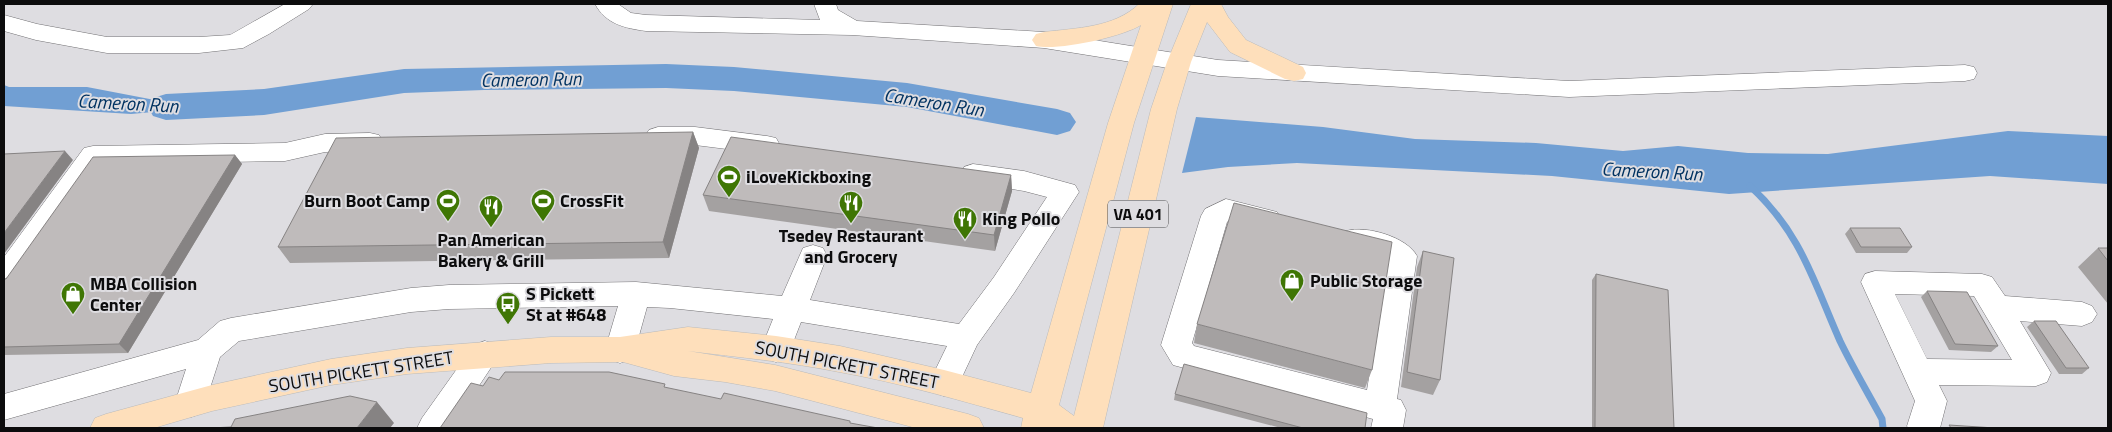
<svg xmlns="http://www.w3.org/2000/svg" width="2112" height="432" font-family="'Titillium Web',sans-serif">
	<rect width="100%" height="100%" fill="#dedde1"/>
	<!-- water -->
	<path fill="#719fd3" d="M 4,85 L 9,87 L 87,87 L 160,101 L 221,103 L 186,109 L 131,114 L 4,106 Z
		M 1196,117 L 1323,127 L 1415,139 L 1536,143 L 1623,151 L 1678,146 L 1748,153 L 1828,154 L 2008,131 L 2108,136 L 2108,184 L 1990,176 L 1729,194 L 1552,176 L 1297,163 L 1228,167 L 1182,173 Z"/>
	<g fill="none" stroke-linecap="round" stroke-linejoin="round">
		<!-- stream -->
		<path stroke="#719fd3" stroke-width="7" d="M 1750,186 C 1801,233 1813,280 1840,341 C 1853,368 1868,393 1882,419 L 1883,428"/>
		<!-- river -->
		<path fill="#719fd3" fill-rule="evenodd" d="M 666,64 L 734,67 L 907,83 L 1057,109 L 1070,113 L 1076,122 L 1070,131 L 1057,135 L 907,107 L 734,91 L 666,88 L 484,90 L 404,93 L 264,115 L 166,120 L 153,116 L 148,107 L 153,98 L 166,94 L 264,89 L 404,69 Z"/>
		<defs>
			<path id="minor" d="M 285,4 L 313,4 L 309,9 L 269,34 L 243,48 L 199,53 L 107,53 L 36,40 L 4,31 L 4,15 L 37,24 L 107,37 L 199,37 L 230,35 Z
				M 595,4 L 618,4 L 631,13 L 646,15 L 820,20 L 814,4 L 836,4 L 838,10 L 857,21 L 1044,32 L 1218,60 L 1569,81 L 1965,65 L 1974,67 L 1977,73 L 1974,79 L 1965,81 L 1569,97 L 1218,76 L 1044,48 L 852,35 L 646,31 C 624,28 606,24 595,4 Z
				M 658,127 L 695,127 L 767,136 L 776,138 L 780,145 L 776,152 L 767,154 L 695,145 L 658,145 L 649,142 L 645,136 L 649,130 Z
				M 370,133 L 379,135 L 383,142 L 379,149 L 370,151 L 325,152 L 285,161 L 100,164 L 14,286 L 4,289 L 4,257 L 84,148 L 93,146 L 285,143 L 325,134 Z
				M 973,164 L 1024,171 L 1075,185 L 1079,192 L 1014,293 L 977,345 L 955,392 L 944,396 L 933,392 L 929,383 L 947,346 L 801,322 L 787,358 L 776,362 L 765,358 L 761,349 L 773,319 L 670,308 L 647,307 L 635,350 L 631,359 L 620,363 L 609,359 L 605,350 L 618,306 L 449,309 L 411,312 L 239,341 L 220,357 L 202,413 L 191,417 L 180,413 L 175,403 L 186,369 L 4,420 L 4,394 L 198,340 L 220,321 L 231,318 L 411,288 L 449,285 L 636,282 L 782,296 L 803,248 L 813,245 L 823,248 L 827,256 L 810,300 L 959,324 L 994,277 L 1047,197 L 1024,191 L 964,181 L 960,174 L 964,167 Z
				M 1226,199 L 1277,212 L 1281,219 L 1277,226 L 1267,229 L 1230,220 L 1227,222 L 1192,343 L 1194,346 L 1367,390 L 1388,260 L 1384,257 L 1346,247 L 1342,239 L 1346,231 C 1366,225 1407,237 1417,256 L 1397,399 L 1401,400 L 1406,410 L 1403,428 L 1371,428 L 1373,419 L 1173,365 L 1161,345 L 1201,216 L 1205,209 Z
				M 1875,271 L 1982,274 L 1992,277 L 2005,296 L 2082,302 L 2092,306 L 2097,314 L 2092,322 L 2082,326 L 2020,321 L 2051,373 L 2047,382 L 2036,386 L 1939,385 L 1947,401 L 1940,428 L 1908,428 L 1907,426 L 1915,401 L 1861,282 L 1865,274 ZM 1895,294 L 1974,296 L 2012,360 L 1927,359 Z
				M 485,341 L 496,345 L 500,354 L 451,428 L 417,428 L 422,418 L 474,345 Z"/>
			<path id="major" d="M 1139,4 L 1173,4 L 1134,123 L 1059,405 L 1074,416 L 1151,109 L 1167,62 L 1191,4 L 1221,4 L 1228,17 L 1246,40 L 1303,67 L 1306,73 L 1303,79 L 1294,81 L 1285,79 L 1230,52 L 1207,22 L 1191,62 L 1177,109 L 1103,428 L 1021,428 L 1023,418 C 962,401 901,383 839,372 C 789,362 738,357 688,351 L 775,365 L 968,414 L 979,418 L 984,428 L 916,428 L 775,391 L 725,382 L 674,376 L 623,362 L 551,363 L 407,374 L 331,385 L 212,411 L 154,428 L 90,428 L 95,418 L 106,414 L 212,385 L 331,359 L 407,348 L 551,337 L 620,337 L 688,327 L 776,336 L 840,346 L 944,370 L 1031,393 L 1108,123 L 1141,25 C 1122,37 1057,51 1036,46 L 1032,40 L 1036,34 L 1044,32 C 1076,28 1114,28 1139,4 Z"/>
		</defs>
		<!-- minor casing -->
		<use href="#minor" stroke="#727174" stroke-width="1"/>
		<!-- major casing -->
		<use href="#major" stroke="#bbb" stroke-width="1"/>
		<!-- minor -->
		<use href="#minor" fill="#fff" fill-rule="evenodd"/>
		<!-- major -->
		<use href="#major" fill="#fedfbb" fill-rule="evenodd"/>
	</g>
	<!-- wall -->
	<path fill="#a4a1a1" d="M 693,132 L 699,148 L 669,258 L 290,263 L 278,247 Z
		M 235,155 L 242,164 L 128,353 L 4,355 L 4,279 Z
		M 1011,175 L 1012,191 L 995,251 L 709,211 L 703,195 Z
		M 1850,228 L 1912,247 L 1907,253 L 1856,253 L 1845,234 Z
		M 2098,248 L 2108,248 L 2108,304 L 2078,267 Z
		M 1423,251 L 1440,380 L 1433,395 L 1401,387 L 1417,267 Z
		M 1596,274 L 1674,428 L 1592,428 L 1592,280 Z
		M 1927,291 L 1998,346 L 1991,352 L 1949,350 L 1921,297 Z
		M 2034,321 L 2089,368 L 2082,374 L 2059,374 L 2027,327 Z
		M 1197,324 L 1372,370 L 1365,388 L 1194,343 Z
		M 1175,394 L 1365,428 L 1281,428 L 1174,400 Z"/>
	<!-- shaded-wall -->
	<path fill="#868383" d="M 693,132 L 699,148 L 669,258 L 663,242 Z
		M 65,151 L 73,160 L 4,254 L 4,233 Z
		M 235,155 L 242,164 L 128,353 L 119,344 Z
		M 1011,175 L 1012,191 L 995,251 L 994,235 Z
		M 377,402 L 394,423 L 390,428 L 357,428 Z"/>
	<!-- building -->
	<path fill="#bfbbbb" stroke="#868383" d="M 693,132 L 663,242 L 278,247 L 336,138 Z
		M 731,137 L 1011,175 L 994,235 L 703,195 Z
		M 65,151 L 4,233 L 4,154 Z
		M 235,155 L 119,344 L 4,347 L 4,279 L 6,279 L 93,157 Z
		M 1234,203 L 1392,242 L 1372,370 L 1197,324 Z
		M 1850,228 L 1900,228 L 1912,247 L 1861,247 Z
		M 2098,248 L 2108,248 L 2108,261 Z
		M 1423,251 L 1454,258 L 1440,380 L 1407,372 Z
		M 1596,274 L 1668,290 L 1674,428 L 1595,428 Z
		M 1927,291 L 1967,292 L 1998,346 L 1955,344 Z
		M 2034,321 L 2056,321 L 2089,368 L 2066,368 Z
		M 1184,364 L 1367,413 L 1365,428 L 1303,428 L 1175,394 Z
		M 505,372 L 609,372 L 665,384 L 664,387 L 721,399 L 724,393 L 850,421 L 850,423 L 878,428 L 440,428 L 471,383 L 483,386 L 489,377 L 499,380 Z
		M 350,396 L 377,402 L 357,428 L 210,428 L 231,427 L 235,419 Z
		M 1949,425 L 1995,428 L 1951,428 Z"/>
	<!-- icons -->
	<defs>
		<symbol id="stadium-pin" viewBox="-11 -11 22 30"><path d="M0 17L-7.5 6A9.5 9.5 0 1 1 7.5 6Z" fill="#3f7604" stroke="#dedde1"/><path d="M0-5a6.5 5 0 1 0 0 10a6.5 5 0 1 0 0-10ZM-3.5-1.8h7v3.6h-7Z" fill="#fff"/></symbol>
		<symbol id="restaurant-pin" viewBox="-11 -11 22 30"><path d="M0 17L-7.5 6A9.5 9.5 0 1 1 7.5 6Z" fill="#3f7604" stroke="#dedde1"/><path d="M-5-6h1v4h1v-4h1v4h1v-4h1v5L-1.5 .5V6h-2V.5L-5-1ZM5-6V6H3V1.5H1.5Q1.5-4 5-6Z" fill="#fff"/></symbol>
		<symbol id="shop-pin" viewBox="-11 -11 22 30"><path d="M0 17L-7.5 6A9.5 9.5 0 1 1 7.5 6Z" fill="#3f7604" stroke="#dedde1"/><path d="M-5-2.5h2.3a2.7 3.5 0 0 1 5.4 0H5L5.5 6h-11ZM-1.5-2.5h3a1.5 2.3 0 0 0-3 0Z" fill="#fff"/></symbol>
		<symbol id="bus-pin" viewBox="-11 -11 22 30"><path d="M0 17L-7.5 6A9.5 9.5 0 1 1 7.5 6Z" fill="#3f7604" stroke="#dedde1"/><path d="M-5-6H5V4H4V6H2V4H-2V6H-4V4H-5ZM-3.5-4V0h7V-4ZM-3.5 1.2v1.5H-2V1.2ZM2 1.2v1.5H3.5V1.2Z" fill="#fff"/></symbol>
	</defs>
	<g fill-rule="evenodd">
		<use href="#stadium-pin" x="715" y="163" width="28" height="38"/>
		<use href="#stadium-pin" x="434" y="187" width="28" height="38"/>
		<use href="#stadium-pin" x="529" y="187" width="28" height="38"/>
		<use href="#restaurant-pin" x="837" y="189" width="28" height="38"/>
		<use href="#restaurant-pin" x="477" y="193" width="28" height="38"/>
		<use href="#restaurant-pin" x="951" y="205" width="28" height="38"/>
		<use href="#shop-pin" x="1278" y="267" width="28" height="38"/>
		<use href="#shop-pin" x="59" y="280" width="28" height="38"/>
		<use href="#bus-pin" x="494" y="290" width="28" height="38"/>
	</g>
	<g text-anchor="middle" stroke-width="4" stroke-linejoin="round" paint-order="stroke">
		<!-- shield labels -->
		<rect fill="#dedde1" stroke="#4b4b4d" stroke-width="1" x="1108" y="200.5" width="60" height="27" rx="4"/>
		<g font-size="16" font-weight="bold" fill="#0c0c0d">
			<text x="1138" y="220">VA 401</text>
		</g>
		<!-- poi labels -->
		<g font-size="18" font-weight="bold" fill="#0c0c0d" stroke="#dedde1" text-anchor="start">
			<text x="746" y="183">iLoveKickboxing</text>
			<text x="430" y="207" text-anchor="end">Burn Boot Camp</text>
			<text x="560" y="207">CrossFit</text>
			<text x="982" y="225">King Pollo</text>
			<text x="851" y="242" text-anchor="middle">Tsedey Restaurant<tspan x="851" dy="21">and Grocery</tspan></text>
			<text x="491" y="246" text-anchor="middle">Pan American<tspan x="491" dy="21">Bakery &amp; Grill</tspan></text>
			<text x="1310" y="287">Public Storage</text>
			<text x="90" y="290">MBA Collision<tspan x="90" dy="21">Center</tspan></text>
			<text x="526" y="300">S Pickett<tspan x="526" dy="21">St at #648</tspan></text>
		</g>
		<!-- street labels -->
		<g font-size="18" fill="#0c0c0d" stroke="#dedde1">
			<text transform="translate(847 365) rotate(11)" y="6">SOUTH PICKETT STREET</text>
			<text transform="translate(361 372) rotate(-9)" y="6">SOUTH PICKETT STREET</text>
		</g>
		<!-- water labels -->
		<g font-size="19" font-style="italic" fill="#003261" stroke="#dedde1">
			<text transform="translate(531 79) rotate(-1)" y="7">Cameron Run</text>
			<text transform="translate(934 102) rotate(9)" y="7">Cameron Run</text>
			<text transform="translate(128 103) rotate(3)" y="7">Cameron Run</text>
			<text transform="translate(1652 171) rotate(3)" y="7">Cameron Run</text>
		</g>
	</g>
	<!-- border -->
	<rect width="2112" height="432" fill="none" stroke="#0c0c0d" stroke-width="10"/>
</svg>
